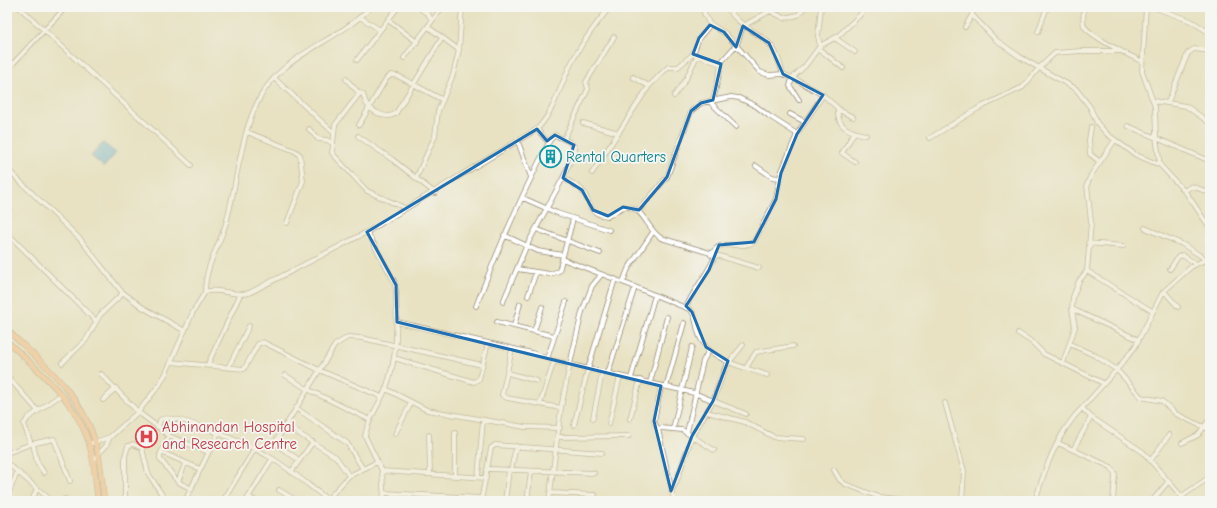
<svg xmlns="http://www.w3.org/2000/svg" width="1217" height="508" font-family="'Comic Neue',sans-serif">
	<rect width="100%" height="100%" fill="#f6f6f2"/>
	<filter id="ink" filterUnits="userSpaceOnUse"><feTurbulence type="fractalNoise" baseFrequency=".025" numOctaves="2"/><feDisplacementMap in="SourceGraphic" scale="8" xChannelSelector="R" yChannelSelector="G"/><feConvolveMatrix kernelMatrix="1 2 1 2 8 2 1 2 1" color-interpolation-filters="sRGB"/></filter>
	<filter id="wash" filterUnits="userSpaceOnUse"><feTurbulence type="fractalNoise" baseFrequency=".012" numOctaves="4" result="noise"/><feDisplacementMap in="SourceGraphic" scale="16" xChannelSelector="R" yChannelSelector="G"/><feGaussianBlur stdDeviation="0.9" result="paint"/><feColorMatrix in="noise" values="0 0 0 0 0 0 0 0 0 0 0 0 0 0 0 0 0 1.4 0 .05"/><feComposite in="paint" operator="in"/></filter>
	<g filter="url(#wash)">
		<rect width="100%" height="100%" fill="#e8e2c2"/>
		<!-- water -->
		<path fill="#5faed9" stroke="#4d6c7c" d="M 103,143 L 116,153 L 104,167 L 91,156 Z"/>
	</g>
	<g filter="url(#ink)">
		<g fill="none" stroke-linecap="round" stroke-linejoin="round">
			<defs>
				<path id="minor" d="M 19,7 L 191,165
					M 418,7 L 428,14 L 432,21
					M 705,7 L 704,13 L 709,23 L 726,34 L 760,72 L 769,75 L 783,74 L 799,81 L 823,95 L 841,111 L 853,117
					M 727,7 C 737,25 755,30 769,43 C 777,51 780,64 783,74
					M 1084,7 C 1084,12 1082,22 1084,26 C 1090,36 1130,56 1141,61
					M 1146,7 L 1142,71 L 1155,107 L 1156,137 L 1160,165 L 1187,194 L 1210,228
					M 1153,7 L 1191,21 L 1210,33
					M 972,15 L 996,40 L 1020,57 L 1076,89 L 1090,107 L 1097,123 L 1107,134 L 1136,155 L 1160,165
					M 360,17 L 380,30
					M 388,20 L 417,42
					M 428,27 L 459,50
					M 965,27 L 972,15 L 972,7
					M 1038,32 L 1047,7
					M 835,38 L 855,52
					M 820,46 L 818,36 L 821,7
					M 819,49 L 843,68
					M 693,54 L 699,38 L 710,25
					M 404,58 L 441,9
					M 357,60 L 398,7
					M 7,70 L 66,7
					M 633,77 L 649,86
					M 274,78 L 333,132
					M 346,79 L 359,93
					M 674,96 L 686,79 L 697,56
					M 799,100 L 790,86 L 792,78 L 805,66 L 820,46 L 838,36 L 860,15 L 866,7
					M 709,101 L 736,127
					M 713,101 L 722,61 L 737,44 L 743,26 L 770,11 L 784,18 L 798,15 L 805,7
					M 1154,101 L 1186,106 L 1210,123
					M 1168,102 L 1188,53 L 1194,49 L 1210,51
					M 838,109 C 836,127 850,132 866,135
					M 790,114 L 805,122
					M 583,123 L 619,133
					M 359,125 L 386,79 L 391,75 L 398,76 L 443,100
					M 1128,126 L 1210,161
					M 1091,127 L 1089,140 L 1090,154 L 1100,162
					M 309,129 L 318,139 L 327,140 L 332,143
					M 537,129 L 548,142
					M 247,132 L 295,151 L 300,155 L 303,181 L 287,223
					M 854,133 L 842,153 L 855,162
					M 358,136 L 393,160 L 435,193
					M 930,138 L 977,109 L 1023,87 L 1039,68 L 1055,53 L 1081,51 L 1119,51
					M 564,139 L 588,89 L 586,82 L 614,37
					M 1115,140 L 1091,175 L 1087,185 L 1091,222 L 1087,271 L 1152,311
					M 518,142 L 531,177
					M 756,166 L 772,177 L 779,178
					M 7,169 L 80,239 L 121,291 L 142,307 L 185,331
					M 592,173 L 649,86 L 668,67 L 678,67 L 693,54 L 721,64
					M 416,178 L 435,136 L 438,111 L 453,75 L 459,50 L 462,7
					M 563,178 C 569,181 577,185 582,190 C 592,203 587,214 608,216 C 615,214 617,208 625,207 C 643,205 647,230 661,238 L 759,268
					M 1184,191 L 1192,186 L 1210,193
					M 523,198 L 557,213 L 609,230
					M 7,200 L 9,210 L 7,218
					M 405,208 L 367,191 L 332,153 L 335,125 L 360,93 L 363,94 C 364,98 365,102 368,106 C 375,113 388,120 396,113 L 442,38
					M 638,211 L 667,177 L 691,111 L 701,103 L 731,97 L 739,98 L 756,106 L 769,116 L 797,134
					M 1145,228 L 1182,244 L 1204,258
					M 536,229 L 600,253
					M 367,232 L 394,281 L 396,291 C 397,324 398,357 386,388 C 380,404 368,418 365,436 L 382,471 L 384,501
					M 7,233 L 96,321
					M 504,235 L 538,251 L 563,255
					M 1088,243 L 1123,246
					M 711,255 C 721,236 739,251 754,242 L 776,199 L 781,173 L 797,134 L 823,95
					M 562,259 L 635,287
					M 517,269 L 550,274 L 559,271 L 573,219
					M 1170,269 L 1178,257 L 1182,255 L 1196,264
					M 623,282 L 628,269 L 653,232
					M 1164,291 L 1178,307
					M 205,292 C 205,266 219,247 226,223 C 239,178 241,114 273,79 C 300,49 342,37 371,7
					M 528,296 L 536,272
					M 476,306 C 498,249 522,194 550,140 L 555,135 L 570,142 L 575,147 L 575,151 L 563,178 L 526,247 L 503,302
					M 686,308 C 693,289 708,275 715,256
					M 1072,309 L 1139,340
					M 397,322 L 532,353 L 554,361 L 694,393 L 746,414
					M 497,322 L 554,336
					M 514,326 L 520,304
					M 534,331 L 542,307
					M 1018,333 L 1032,342 L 1044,354 L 1103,383
					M 1070,344 L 1096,356 L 1117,370 L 1141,397 L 1162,401 L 1176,414 L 1210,430
					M 512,349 L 502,395 L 507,398 L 561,408
					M 394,358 L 474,382 L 479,379 L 488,343
					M 547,359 L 566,302
					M 171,362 L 244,369 L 258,344 L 263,342 L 319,370 L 382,397
					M 62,363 L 86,340 L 100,315 L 123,293
					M 1063,363 L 1075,327 L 1072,309 L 1073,297 L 1079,281 L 1087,271
					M 207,366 L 240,295
					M 228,368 L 249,326
					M 746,368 L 756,352 L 793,346
					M 508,373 L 537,381
					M 608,373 L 635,287 L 691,310 C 697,317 696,331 701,339 C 713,362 744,367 767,375
					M 101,374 L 138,412 L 158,427
					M 285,375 L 307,389 L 370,420
					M 7,376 L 38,411
					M 631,378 L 655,295
					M 650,383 L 667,317
					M 666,387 L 684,323
					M 386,389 L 427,410 L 525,427 L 560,428
					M 1208,392 L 1210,388
					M 103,400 L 116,388
					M 945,403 L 964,471 L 962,501
					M 540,404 L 554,361
					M 296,408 L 347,443 L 363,469
					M 707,412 L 745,422 L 774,437 L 804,439
					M 593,418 L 602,373
					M 630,419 L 640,380
					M 609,424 L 620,376
					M 285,425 L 336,457 L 349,476
					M 574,425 L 588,369 L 615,279
					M 673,429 L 692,347
					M 658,430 L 654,421 L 661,386
					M 687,432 L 703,361 L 709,350
					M 395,434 L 411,403
					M 429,435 L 430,474
					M 169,436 L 160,455 L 160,459 L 178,482 L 192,489
					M 558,437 L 629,436
					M 1058,443 L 1111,467 L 1115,474 L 1113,501
					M 1182,443 L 1198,435 L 1210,419
					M 31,444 L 24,424 L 28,418 L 62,394
					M 33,444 L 37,462 L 44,473
					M 89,444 L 110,437
					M 1073,450 L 1091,417
					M 161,452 L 200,469
					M 208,452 L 169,436 L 158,427 L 160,420 C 172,410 253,447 268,456 C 289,468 308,485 327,499
					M 7,453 L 31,444 L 54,439 L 70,481
					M 93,460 L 106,446 L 110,437 L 138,412 L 160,384 L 166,373 L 193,312 L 205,292 C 219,287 234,297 249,293 L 367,232 L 537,129 C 554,112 560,86 570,66 C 580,45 595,25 610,7
					M 299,460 L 277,445 L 276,441 L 335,345 L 348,337 L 362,338 L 482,365
					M 1151,460 L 1169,435
					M 7,463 L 52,501
					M 489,469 L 594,473
					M 511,470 L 516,446
					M 834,470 L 840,480 L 845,484 L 879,497 L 915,501
					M 382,471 L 486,478
					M 291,472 L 313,442
					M 455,475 L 455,433
					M 478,477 L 483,420
					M 178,482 L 185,464
					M 279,490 L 297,501
					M 671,491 L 676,483 L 692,436 L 713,401 L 726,366 L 743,345
					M 384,493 L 481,498
					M 550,493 L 595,495
					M 7,497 L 17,473
					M 248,497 L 256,501
					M 1182,497 L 1143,452 L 1091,417 L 1082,408 L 1119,367 L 1135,347 L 1163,292 L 1191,267 L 1210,257
					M 32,501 L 37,488
					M 61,501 L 65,499 L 69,501
					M 125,501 L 125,456 L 128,446 L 133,444 L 142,448 L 148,473 L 166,501
					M 185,501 L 218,433
					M 223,501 L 254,450
					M 246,501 L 272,459
					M 326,501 L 349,476 L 377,462
					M 481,501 L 491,448 L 495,445 L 602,453
					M 505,501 L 509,470
					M 527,501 L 531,472
					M 549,501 L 561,408 L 570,364 L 582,312 L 592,286 L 601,275
					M 674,501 L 658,429 L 661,428 L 682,430 L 714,450
					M 1035,501 C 1045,469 1057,433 1082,408
					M 1152,501 L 1168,482
					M 1179,501 L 1185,494 L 1210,477"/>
				<path id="major" d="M 7,330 C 43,364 80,392 95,441 C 101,460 102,481 104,501
					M 7,341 C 42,374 82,405 92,455 C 95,470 96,486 98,501"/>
			</defs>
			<!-- minor casing -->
			<use href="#minor" stroke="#928670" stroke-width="5.5"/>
			<!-- major casing -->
			<use href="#major" stroke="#928670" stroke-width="6"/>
			<!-- minor -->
			<use href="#minor" stroke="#fff" stroke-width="4"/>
			<!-- major -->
			<use href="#major" stroke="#f7bd88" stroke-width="5"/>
		</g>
	</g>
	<!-- marked area -->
	<path d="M0 0H1217V508H0ZM 710,25 L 724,32 L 736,47 L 743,26 L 769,43 L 783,74 L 823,95 L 797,134 L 781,173 L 776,199 L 754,242 L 719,245 L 709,270 L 686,306 L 692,312 L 706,347 L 728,361 L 713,401 L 692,436 L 671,491 L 654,421 L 661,386 L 397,322 L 396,285 L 367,232 L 537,129 L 547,141 L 555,135 L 574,145 L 563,178 L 582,190 L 593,210 L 608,216 L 623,207 L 639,210 L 667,177 L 691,111 L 701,103 L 713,100 L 721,64 L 693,54 L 699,38 Z" fill="#e8e2c2" fill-opacity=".55" fill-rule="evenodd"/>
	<path fill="none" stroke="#1f6fb2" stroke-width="3" stroke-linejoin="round" d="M 710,25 L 724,32 L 736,47 L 743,26 L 769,43 L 783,74 L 823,95 L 797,134 L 781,173 L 776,199 L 754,242 L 719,245 L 709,270 L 686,306 L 692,312 L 706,347 L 728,361 L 713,401 L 692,436 L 671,491 L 654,421 L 661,386 L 397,322 L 396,285 L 367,232 L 537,129 L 547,141 L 555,135 L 574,145 L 563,178 L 582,190 L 593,210 L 608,216 L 623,207 L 639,210 L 667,177 L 691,111 L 701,103 L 713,100 L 721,64 L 693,54 L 699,38 Z"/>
	<!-- icons -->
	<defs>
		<symbol id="building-ring" viewBox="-11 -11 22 22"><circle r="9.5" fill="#f6f6f2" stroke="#0f9aa8" stroke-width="1.5"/><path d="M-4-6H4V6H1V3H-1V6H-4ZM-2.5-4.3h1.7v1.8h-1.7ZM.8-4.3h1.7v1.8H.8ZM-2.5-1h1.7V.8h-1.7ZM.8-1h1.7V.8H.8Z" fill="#0f9aa8"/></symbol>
		<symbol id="hospital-ring" viewBox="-11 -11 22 22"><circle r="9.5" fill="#f6f6f2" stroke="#e0444e" stroke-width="1.5"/><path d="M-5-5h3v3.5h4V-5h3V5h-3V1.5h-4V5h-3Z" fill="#e0444e"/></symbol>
	</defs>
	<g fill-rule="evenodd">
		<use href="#building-ring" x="538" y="144" width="25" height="25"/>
		<use href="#hospital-ring" x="134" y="424" width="25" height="25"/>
	</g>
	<g text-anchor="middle" stroke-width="3.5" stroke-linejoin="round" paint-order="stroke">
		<!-- culture labels -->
		<g font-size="15" fill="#0d838f" stroke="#f6f6f2" text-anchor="start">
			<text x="566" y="162">Rental Quarters</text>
		</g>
		<!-- health labels -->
		<g font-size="15" fill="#be3a42" stroke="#f6f6f2" text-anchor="start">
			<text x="162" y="432">Abhinandan Hospital<tspan x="162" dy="17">and Research Centre</tspan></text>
		</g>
	</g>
	<!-- margin -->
	<rect width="1217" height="508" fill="none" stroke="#f6f6f2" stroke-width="24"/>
</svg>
